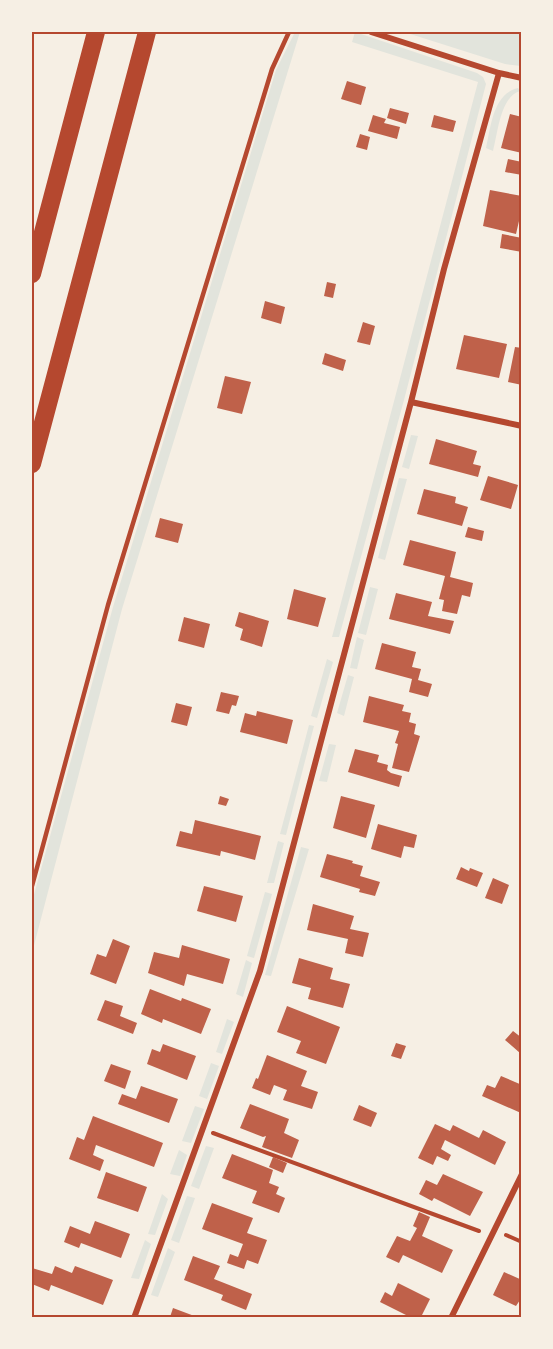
<svg xmlns="http://www.w3.org/2000/svg" width="553" height="1349" font-family="Ubuntu,sans-serif">
	<rect width="100%" height="100%" fill="#f6efe4"/>
	<!-- green -->
	<path fill="#e2e4dc" d="M 295,32 L 300,32 L 122,609 L 32,953 L 32,902 L 113,607 L 276,70 Z
		M 355,32 L 477,73 L 483,77 L 486,84 L 404,400 L 339,637 L 332,637 L 478,82 L 352,42 Z
		M 404,32 L 521,32 L 521,66 L 505,64 Z
		M 518,88 L 520,91 C 500,97 498,133 493,151 L 486,148 C 491,126 493,94 518,88 Z
		M 411,435 L 418,436 L 409,469 L 402,467 Z
		M 399,478 L 407,479 L 385,560 L 378,558 Z
		M 370,587 L 378,589 L 366,635 L 358,633 Z
		M 357,637 L 364,640 L 357,669 L 350,668 Z
		M 327,659 L 333,662 L 317,718 L 311,716 Z
		M 348,675 L 354,677 L 344,716 L 337,713 Z
		M 309,725 L 314,726 L 286,835 L 280,834 Z
		M 329,744 L 336,745 L 327,782 L 319,781 Z
		M 278,841 L 284,843 L 274,883 L 267,883 Z
		M 301,847 L 309,849 L 271,976 L 265,975 Z
		M 265,892 L 272,894 L 254,958 L 247,956 Z
		M 246,960 L 252,963 L 243,997 L 236,994 Z
		M 227,1019 L 234,1022 L 222,1054 L 216,1052 Z
		M 211,1063 L 219,1066 L 207,1099 L 199,1096 Z
		M 195,1106 L 204,1109 L 191,1143 L 182,1141 Z
		M 206,1146 L 214,1148 L 199,1189 L 191,1186 Z
		M 179,1150 L 187,1155 L 180,1176 L 170,1174 Z
		M 162,1194 L 168,1199 L 155,1235 L 148,1234 Z
		M 187,1196 L 195,1198 L 179,1243 L 171,1240 Z
		M 145,1240 L 151,1244 L 139,1279 L 131,1278 Z
		M 168,1248 L 175,1252 L 158,1297 L 151,1295 Z"/>
	<!-- building -->
	<path fill="#bf614a" d="M 347,81 L 366,87 L 361,105 L 341,99 Z
		M 390,108 L 409,113 L 406,124 L 387,118 Z
		M 510,114 L 522,117 L 522,153 L 501,148 Z
		M 373,115 L 386,119 L 384,123 L 400,127 L 397,139 L 368,131 Z
		M 434,115 L 456,121 L 453,132 L 431,127 Z
		M 360,134 L 370,137 L 367,150 L 356,147 Z
		M 508,159 L 522,162 L 522,175 L 505,172 Z
		M 490,190 L 522,196 L 522,208 L 516,234 L 483,226 Z
		M 502,234 L 522,238 L 522,252 L 500,248 Z
		M 327,282 L 336,284 L 333,298 L 324,296 Z
		M 265,301 L 285,307 L 281,324 L 261,318 Z
		M 363,322 L 375,326 L 370,345 L 357,342 Z
		M 464,335 L 507,344 L 499,378 L 456,369 Z
		M 515,347 L 522,348 L 522,385 L 508,382 Z
		M 325,353 L 346,360 L 343,371 L 322,364 Z
		M 225,376 L 251,382 L 242,414 L 217,408 Z
		M 436,439 L 477,451 L 473,464 L 481,466 L 478,477 L 429,464 Z
		M 488,476 L 518,485 L 511,509 L 480,500 Z
		M 424,489 L 456,497 L 455,503 L 468,507 L 462,526 L 417,514 Z
		M 160,518 L 183,524 L 178,543 L 155,537 Z
		M 468,527 L 484,531 L 482,541 L 465,537 Z
		M 410,540 L 456,552 L 450,577 L 473,583 L 470,597 L 462,595 L 457,614 L 442,611 L 444,600 L 439,599 L 445,576 L 403,565 Z
		M 294,589 L 326,598 L 318,627 L 287,619 Z
		M 396,593 L 432,602 L 428,616 L 454,621 L 450,634 L 389,619 Z
		M 239,612 L 269,621 L 262,647 L 240,640 L 243,629 L 235,626 Z
		M 184,617 L 210,624 L 204,648 L 178,641 Z
		M 382,643 L 416,652 L 412,667 L 421,669 L 418,680 L 432,684 L 428,697 L 409,692 L 412,679 L 375,669 Z
		M 221,692 L 239,696 L 236,706 L 232,705 L 229,714 L 216,711 Z
		M 369,696 L 404,705 L 402,711 L 411,713 L 409,722 L 416,724 L 414,734 L 420,736 L 409,772 L 392,768 L 398,744 L 395,743 L 399,731 L 363,722 Z
		M 176,703 L 192,707 L 187,726 L 171,722 Z
		M 257,711 L 293,720 L 287,744 L 240,732 L 245,713 L 256,716 Z
		M 355,749 L 379,755 L 377,762 L 388,765 L 387,770 L 391,773 L 402,776 L 399,787 L 348,772 Z
		M 220,796 L 229,799 L 226,806 L 218,804 Z
		M 341,796 L 375,805 L 366,838 L 333,828 Z
		M 195,820 L 261,836 L 255,860 L 221,851 L 220,856 L 176,846 L 180,831 L 192,834 Z
		M 378,824 L 417,835 L 414,848 L 404,846 L 401,858 L 371,849 Z
		M 327,854 L 353,861 L 352,863 L 363,866 L 360,876 L 380,882 L 375,896 L 359,892 L 360,889 L 320,877 Z
		M 461,867 L 469,871 L 470,868 L 483,873 L 477,887 L 456,879 Z
		M 493,878 L 509,885 L 502,904 L 485,898 Z
		M 204,886 L 243,896 L 236,922 L 197,911 Z
		M 313,904 L 354,916 L 350,929 L 369,933 L 363,957 L 345,953 L 348,939 L 307,930 Z
		M 113,939 L 130,946 L 116,984 L 90,974 L 97,954 L 106,957 Z
		M 182,945 L 230,959 L 223,984 L 187,974 L 184,986 L 148,973 L 154,952 L 179,958 Z
		M 299,958 L 333,968 L 330,979 L 350,984 L 343,1008 L 308,999 L 311,988 L 292,983 Z
		M 150,989 L 181,1001 L 182,998 L 211,1009 L 201,1034 L 163,1019 L 162,1023 L 141,1014 Z
		M 105,1000 L 123,1006 L 120,1016 L 137,1023 L 133,1034 L 97,1020 Z
		M 287,1006 L 340,1027 L 326,1064 L 296,1053 L 301,1041 L 277,1032 Z
		M 513,1031 L 522,1038 L 520,1053 L 505,1040 Z
		M 396,1043 L 406,1046 L 401,1059 L 391,1056 Z
		M 163,1044 L 196,1056 L 187,1080 L 147,1064 L 152,1049 L 160,1052 Z
		M 267,1055 L 307,1071 L 301,1086 L 318,1092 L 312,1109 L 283,1100 L 287,1090 L 274,1085 L 270,1095 L 252,1088 L 256,1078 L 258,1079 Z
		M 111,1064 L 131,1071 L 125,1089 L 104,1081 Z
		M 501,1076 L 522,1085 L 521,1113 L 482,1096 L 487,1085 L 495,1088 Z
		M 141,1086 L 178,1099 L 169,1123 L 118,1104 L 122,1094 L 136,1099 Z
		M 250,1104 L 289,1119 L 284,1133 L 299,1140 L 292,1158 L 262,1147 L 266,1136 L 263,1137 L 240,1128 Z
		M 359,1105 L 377,1113 L 371,1127 L 353,1120 Z
		M 93,1116 L 163,1143 L 154,1167 L 96,1145 L 93,1155 L 104,1160 L 100,1171 L 69,1159 L 77,1137 L 84,1140 Z
		M 435,1124 L 450,1131 L 453,1125 L 479,1138 L 483,1130 L 506,1142 L 495,1165 L 445,1140 L 441,1149 L 451,1155 L 448,1161 L 437,1156 L 433,1165 L 418,1158 Z
		M 232,1154 L 273,1170 L 269,1183 L 279,1187 L 276,1194 L 285,1198 L 279,1213 L 252,1203 L 257,1191 L 222,1178 Z
		M 273,1157 L 287,1163 L 283,1173 L 269,1167 Z
		M 106,1172 L 147,1187 L 138,1212 L 97,1198 Z
		M 443,1174 L 483,1192 L 470,1216 L 434,1198 L 432,1201 L 419,1194 L 426,1180 L 437,1185 Z
		M 212,1203 L 253,1218 L 247,1233 L 267,1240 L 258,1264 L 247,1260 L 244,1269 L 227,1263 L 230,1254 L 238,1257 L 243,1244 L 202,1229 Z
		M 419,1212 L 430,1217 L 422,1236 L 453,1250 L 442,1273 L 403,1255 L 399,1263 L 386,1257 L 397,1236 L 410,1241 L 417,1228 L 413,1226 Z
		M 95,1221 L 130,1234 L 121,1258 L 81,1243 L 79,1248 L 64,1242 L 70,1226 L 90,1234 Z
		M 193,1256 L 220,1266 L 214,1279 L 252,1294 L 246,1310 L 221,1300 L 223,1295 L 184,1280 Z
		M 55,1266 L 72,1273 L 75,1266 L 113,1280 L 103,1305 L 51,1285 L 49,1291 L 32,1284 L 32,1268 L 52,1274 Z
		M 504,1272 L 522,1280 L 522,1297 L 516,1306 L 493,1295 Z
		M 398,1283 L 430,1299 L 421,1317 L 410,1317 L 380,1302 L 385,1292 L 392,1296 Z
		M 173,1308 L 197,1317 L 170,1317 Z"/>
	<g fill="none" stroke-linecap="round" stroke-linejoin="round">
		<!-- path -->
		<path stroke="#b5482f" stroke-width="4" d="M 213,1133 L 479,1231
			M 506,1235 L 522,1242"/>
		<!-- service -->
		<path stroke="#b5482f" stroke-width="4.5" d="M 32,886 L 108,605 L 272,69 L 289,32"/>
		<!-- minor -->
		<path stroke="#b5482f" stroke-width="6" d="M 371,32 L 499,73 L 522,78
			M 411,402 L 522,426
			M 134,1318 L 260,971 L 411,402 L 444,269 L 499,73
			M 451,1318 L 522,1174"/>
		<!-- motorway -->
		<path stroke="#b5482f" stroke-width="18" d="M 32,274 L 96,32
			M 32,464 L 147,32"/>
	</g>
	<!-- border -->
	<rect width="553" height="1349" fill="none" stroke="#f6efe4" stroke-width="66"/>
	<rect x="33" y="33" width="487" height="1283" fill="none" stroke="#b5482f" stroke-width="2"/>
</svg>
